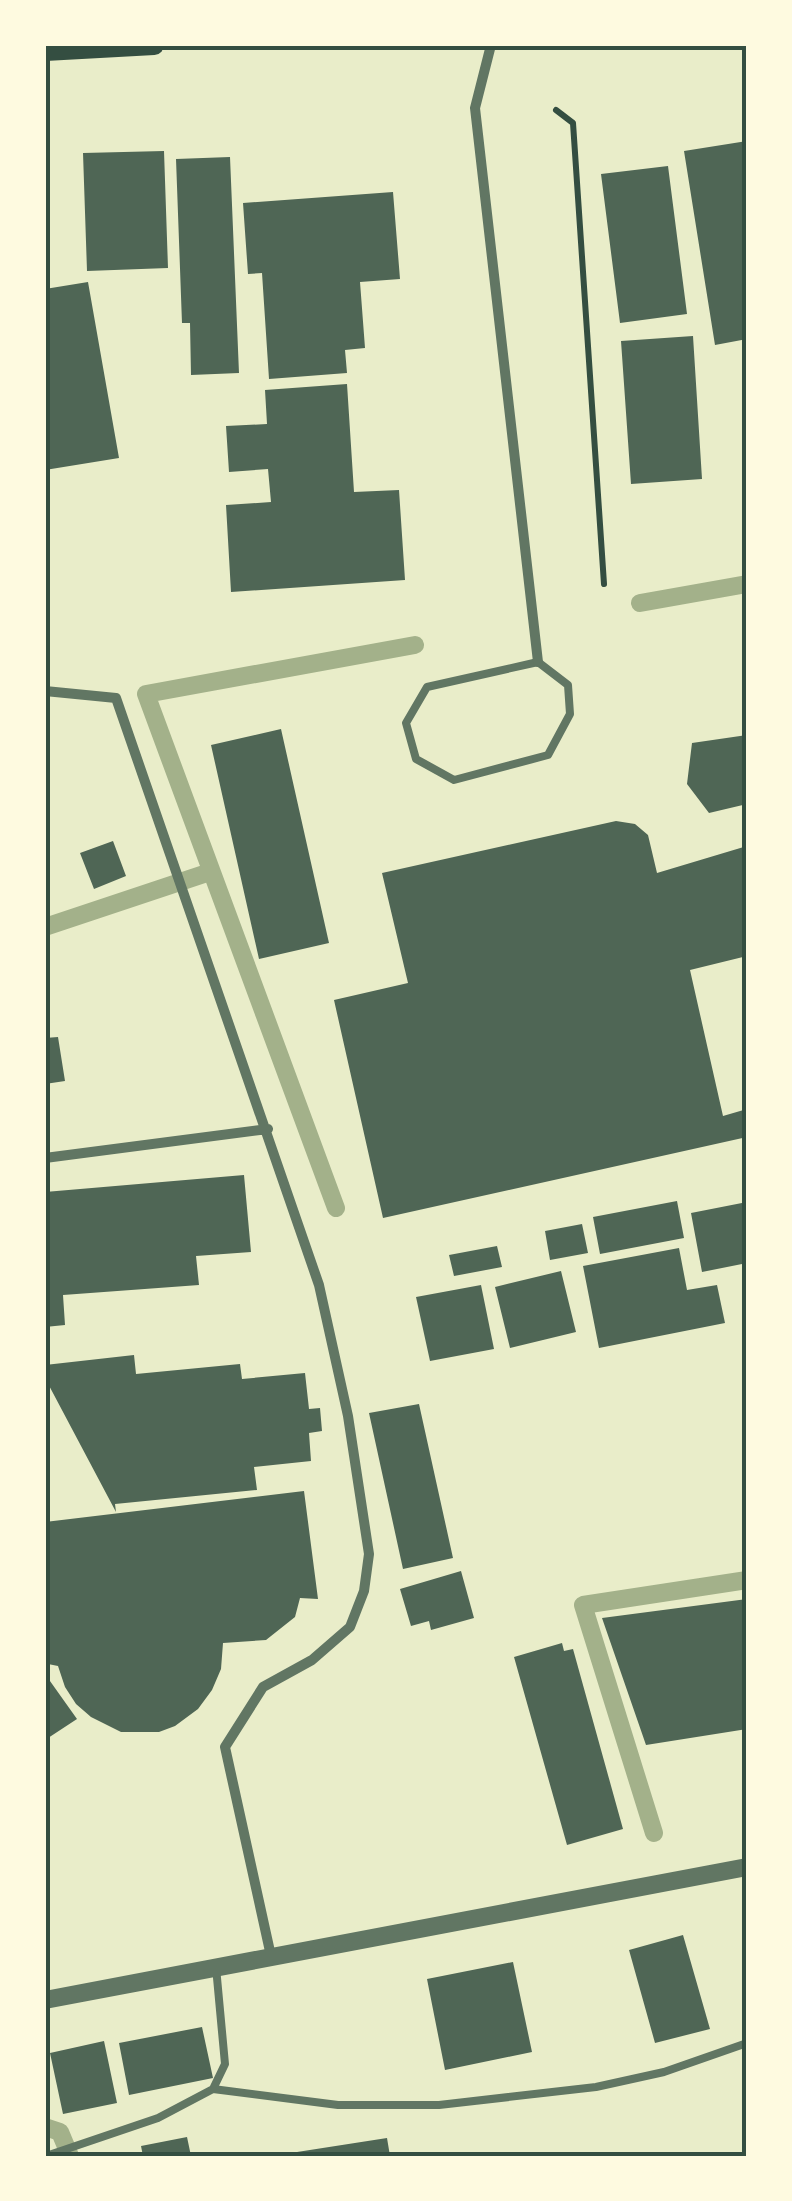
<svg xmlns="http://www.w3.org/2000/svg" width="792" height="2201" font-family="'Sofia Sans Condensed',sans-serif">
	<rect width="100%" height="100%" fill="#e9edc9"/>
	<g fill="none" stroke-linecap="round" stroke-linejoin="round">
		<!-- stream -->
		<path stroke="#a3b18a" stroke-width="18" d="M 640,603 L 747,584
			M 45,927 L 210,872
			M 336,1208 L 146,694 L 415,645
			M 654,1833 L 583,1605 L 747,1580
			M 45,2127 L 60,2132 L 70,2156"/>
	</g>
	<!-- building -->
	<path fill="#4f6655" d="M 747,141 L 747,339 L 715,345 L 684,151 Z
		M 164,151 L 168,268 L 87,271 L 83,153 Z
		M 230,157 L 239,373 L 191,375 L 190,323 L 182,323 L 176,159 Z
		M 668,166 L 687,314 L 620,323 L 601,174 Z
		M 393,192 L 400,279 L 360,282 L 365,348 L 345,350 L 347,373 L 269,379 L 262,273 L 248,274 L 243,203 Z
		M 88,282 L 119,458 L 45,470 L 45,289 Z
		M 693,336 L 702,479 L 631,484 L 621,341 Z
		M 347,384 L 354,492 L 399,490 L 405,580 L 231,592 L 226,505 L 271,502 L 268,469 L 229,472 L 226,426 L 267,424 L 265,390 Z
		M 281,729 L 329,943 L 259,959 L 211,745 Z
		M 747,735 L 747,804 L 709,813 L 687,784 L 692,743 Z
		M 616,821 L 635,824 L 648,835 L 657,873 L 747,846 L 747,956 L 690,970 L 723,1116 L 747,1109 L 747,1137 L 383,1218 L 334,1000 L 408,983 L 382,873 Z
		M 113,841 L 126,876 L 94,889 L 80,853 Z
		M 58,1037 L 65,1081 L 45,1084 L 45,1038 Z
		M 244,1175 L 251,1252 L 196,1256 L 199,1285 L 63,1295 L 65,1325 L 45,1327 L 45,1192 Z
		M 677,1201 L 684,1238 L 600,1254 L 593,1217 Z
		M 747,1202 L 747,1263 L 702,1272 L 691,1213 Z
		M 582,1224 L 588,1253 L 550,1260 L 545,1231 Z
		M 497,1246 L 502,1267 L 454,1276 L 449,1255 Z
		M 679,1248 L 687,1290 L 717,1285 L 725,1323 L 599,1348 L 583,1266 Z
		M 561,1271 L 576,1332 L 510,1348 L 495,1287 Z
		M 481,1285 L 494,1349 L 430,1361 L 416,1297 Z
		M 134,1355 L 136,1374 L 240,1364 L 242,1379 L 305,1373 L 309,1409 L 320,1408 L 322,1431 L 309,1433 L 311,1461 L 254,1467 L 257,1490 L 115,1504 L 116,1512 L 45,1378 L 45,1365 Z
		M 419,1404 L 453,1558 L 403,1569 L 369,1413 Z
		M 304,1491 L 318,1599 L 300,1598 L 295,1617 L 266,1640 L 223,1643 L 221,1669 L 212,1690 L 198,1709 L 175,1726 L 159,1732 L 121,1732 L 91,1717 L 76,1704 L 65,1687 L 58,1666 L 48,1664 L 45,1657 L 45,1522 Z
		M 461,1571 L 474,1618 L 431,1630 L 429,1621 L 411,1626 L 400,1589 Z
		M 747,1599 L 747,1729 L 646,1745 L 602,1618 Z
		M 562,1643 L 564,1651 L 573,1649 L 623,1829 L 567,1845 L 514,1657 Z
		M 45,1674 L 77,1719 L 45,1740 Z
		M 683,1935 L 710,2029 L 655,2043 L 629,1950 Z
		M 513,1962 L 532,2052 L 445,2070 L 427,1979 Z
		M 202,2027 L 213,2078 L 129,2095 L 119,2043 Z
		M 104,2041 L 117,2103 L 63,2114 L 50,2053 Z
		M 187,2137 L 191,2156 L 143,2156 L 141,2146 Z
		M 387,2138 L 390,2156 L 297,2156 L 297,2152 Z"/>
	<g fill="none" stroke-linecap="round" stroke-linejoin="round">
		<!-- path -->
		<path stroke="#344e41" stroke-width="6" d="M 556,110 L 573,123 L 604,584"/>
		<!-- service -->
		<path stroke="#617663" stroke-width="8" d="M 538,662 L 568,685 L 570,714 L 548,755 L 454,780 L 416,759 L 406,723 L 427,687 Z
			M 213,2089 L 338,2105 L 439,2105 L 596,2087 L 664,2072 L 747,2043
			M 46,2156 L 158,2118 L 213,2089 L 225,2064 L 216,1967"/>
		<!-- minor -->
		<path stroke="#617663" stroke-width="10" d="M 491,45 L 475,108 L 538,662
			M 45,691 L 116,698 L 319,1285 L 348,1416 L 369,1554 L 364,1591 L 350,1627 L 312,1660 L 263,1687 L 225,1747 L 271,1956
			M 45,1158 L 268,1129"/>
		<!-- tertiary -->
		<path stroke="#617663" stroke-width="18" d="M 45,2000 L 747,1867"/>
		<!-- secondary -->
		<path stroke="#344e41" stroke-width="20" d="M 45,51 L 154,45"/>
	</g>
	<!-- border -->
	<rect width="792" height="2201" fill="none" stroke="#fefae0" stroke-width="95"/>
	<rect x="48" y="48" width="696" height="2106" fill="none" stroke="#344e41" stroke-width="4"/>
</svg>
